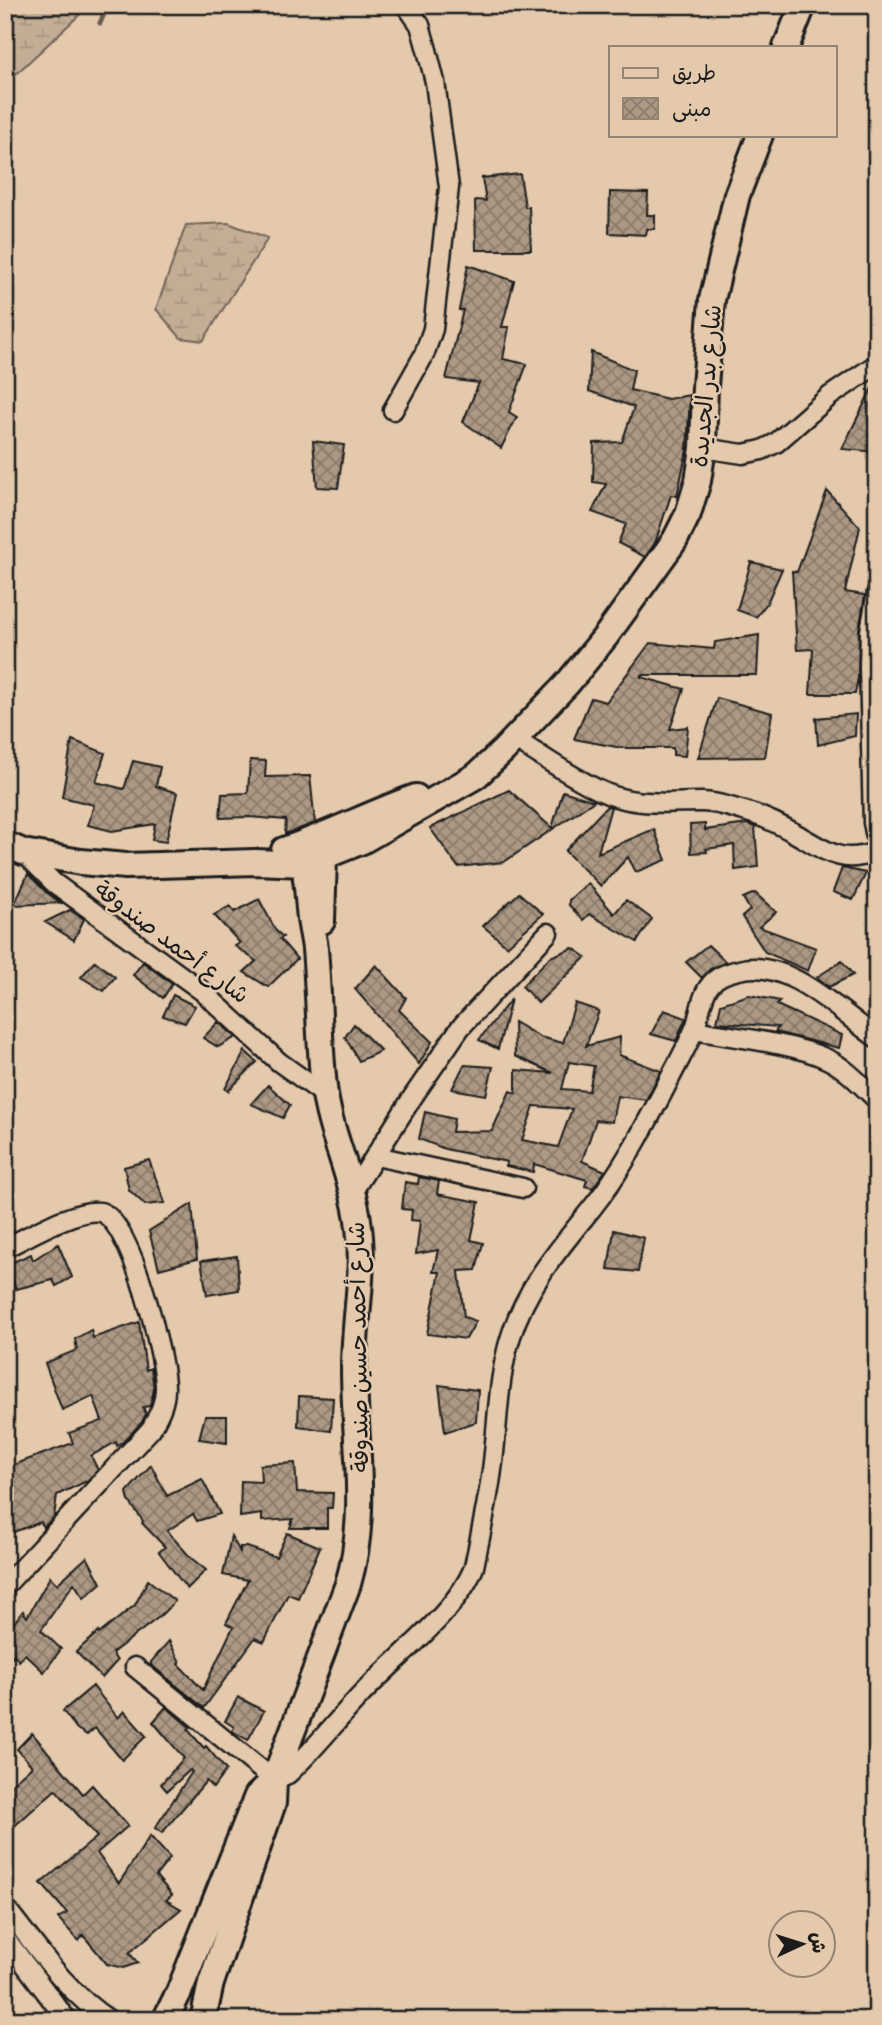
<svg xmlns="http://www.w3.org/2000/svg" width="882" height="2025" font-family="Pangolin,'Playpen Sans Arabic',sans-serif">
	<defs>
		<pattern id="wetland-marsh" width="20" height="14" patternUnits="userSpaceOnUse" patternTransform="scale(1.75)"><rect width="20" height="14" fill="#c3ad94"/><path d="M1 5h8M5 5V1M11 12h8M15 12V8" fill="none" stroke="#a7947f"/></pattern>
		<pattern id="building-cross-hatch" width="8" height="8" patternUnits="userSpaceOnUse" patternTransform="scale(1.75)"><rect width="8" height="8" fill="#ac9884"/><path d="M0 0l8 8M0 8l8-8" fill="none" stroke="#8b7b6b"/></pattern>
	</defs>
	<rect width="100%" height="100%" fill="#e4c9ac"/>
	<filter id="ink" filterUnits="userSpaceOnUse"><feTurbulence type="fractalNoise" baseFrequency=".0143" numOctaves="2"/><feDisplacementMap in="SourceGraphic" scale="14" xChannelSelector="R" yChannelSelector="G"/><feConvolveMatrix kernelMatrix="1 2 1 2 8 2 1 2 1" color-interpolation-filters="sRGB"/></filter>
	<g filter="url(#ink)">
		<!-- wetland -->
		<path fill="url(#wetland-marsh)" stroke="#706458" stroke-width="2" d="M 5,5 L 90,5 L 16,74 L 5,69 Z
			M 228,223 L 268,238 L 203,341 L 181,338 L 156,309 L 186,225 Z"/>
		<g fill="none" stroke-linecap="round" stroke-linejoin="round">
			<!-- stream -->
			<path stroke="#665c51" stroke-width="5" d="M 100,23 L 108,5"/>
		</g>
		<!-- building -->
		<path fill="url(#building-cross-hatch)" stroke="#1c1c1c" stroke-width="2" fill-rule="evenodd" d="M 520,174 L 525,207 L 529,207 L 531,250 L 476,250 L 475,200 L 486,201 L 482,178 Z
			M 610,192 L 648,193 L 647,215 L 655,215 L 655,229 L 647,229 L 646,235 L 609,233 Z
			M 468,265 L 514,281 L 502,327 L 509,327 L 503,359 L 527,364 L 509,412 L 517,417 L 501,448 L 463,422 L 479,383 L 446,379 L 463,310 L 459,310 Z
			M 591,352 L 634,370 L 630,390 L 668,399 L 690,395 L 687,450 L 677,496 L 671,495 L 655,543 L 645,557 L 618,543 L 626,524 L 592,512 L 606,484 L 593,482 L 594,443 L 622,442 L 634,407 L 589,391 Z
			M 877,378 L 877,452 L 842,449 Z
			M 313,441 L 344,445 L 338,488 L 317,487 Z
			M 827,491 L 860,527 L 845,592 L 865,595 L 859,630 L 858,678 L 855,694 L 810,694 L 813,649 L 797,650 L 792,571 L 797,572 Z
			M 751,562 L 782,569 L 767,603 L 756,617 L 737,610 Z
			M 759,635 L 757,675 L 641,675 L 641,677 L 684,689 L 670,729 L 688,727 L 685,756 L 673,755 L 673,748 L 622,748 L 574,739 L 591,698 L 606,702 L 650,643 L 714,649 L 715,642 Z
			M 717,698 L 772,713 L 765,757 L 698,758 Z
			M 856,714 L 855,736 L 818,745 L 816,718 Z
			M 72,740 L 105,753 L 96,782 L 124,789 L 133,761 L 160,767 L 156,786 L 177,793 L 166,842 L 152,840 L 155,824 L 112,831 L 88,825 L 94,805 L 62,797 Z
			M 250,760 L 266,761 L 265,777 L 310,776 L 315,823 L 285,834 L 286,820 L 249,817 L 220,818 L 222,794 L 248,793 Z
			M 509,790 L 552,828 L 563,791 L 594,801 L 504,862 L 458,867 L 430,828 Z
			M 607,806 L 611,807 L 598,853 L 654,829 L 666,860 L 636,872 L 628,857 L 601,886 L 565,851 Z
			M 705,824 L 705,830 L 747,824 L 755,827 L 758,867 L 735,870 L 734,845 L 706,849 L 707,852 L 691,853 L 690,825 Z
			M 842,868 L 866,873 L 853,900 L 833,892 Z
			M 28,874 L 46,892 L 61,903 L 14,905 Z
			M 588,883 L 614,914 L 626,900 L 652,919 L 637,942 L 589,914 L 583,920 L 569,905 L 569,900 Z
			M 519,893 L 543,914 L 507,946 L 483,926 Z
			M 755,893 L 776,912 L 759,927 L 816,948 L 808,971 L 765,952 L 742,917 L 750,910 L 743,898 Z
			M 259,899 L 276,931 L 283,937 L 280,939 L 297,959 L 268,987 L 244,972 L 256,961 L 235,946 L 240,943 L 214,915 L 230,906 L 234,912 Z
			M 70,910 L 84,919 L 74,940 L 45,922 Z
			M 708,945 L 726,962 L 710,969 L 702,978 L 686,962 Z
			M 573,948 L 586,957 L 538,1003 L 522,986 L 550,957 Z
			M 95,961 L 115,977 L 104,991 L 81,977 Z
			M 842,961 L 853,975 L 829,987 L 817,977 Z
			M 143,962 L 172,984 L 163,998 L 133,975 Z
			M 376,965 L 406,998 L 399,1010 L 432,1042 L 419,1064 L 355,989 Z
			M 173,995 L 195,1006 L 185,1023 L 163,1016 Z
			M 749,995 L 780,1001 L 777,1005 L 842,1035 L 839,1048 L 775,1032 L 778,1027 L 717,1022 L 721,1004 Z
			M 511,999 L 498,1049 L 479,1040 Z
			M 575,1003 L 599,1011 L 586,1046 L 620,1037 L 619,1055 L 661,1071 L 646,1100 L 617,1096 L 612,1122 L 596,1120 L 582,1161 L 605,1171 L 593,1188 L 585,1186 L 587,1180 L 534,1164 L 533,1172 L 506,1166 L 507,1162 L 445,1149 L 419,1139 L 425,1112 L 454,1119 L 452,1132 L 492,1131 L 510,1091 L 516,1093 L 516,1070 L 553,1073 L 515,1056 L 514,1022 L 540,1037 L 563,1043 ZM 569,1062 L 594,1066 L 589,1091 L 562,1089 ZM 534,1106 L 572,1109 L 558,1147 L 522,1140 Z
			M 664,1010 L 686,1018 L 676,1041 L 651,1034 Z
			M 218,1022 L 236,1037 L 218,1047 L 203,1038 Z
			M 354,1024 L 381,1051 L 359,1061 L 345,1037 Z
			M 245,1051 L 257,1062 L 228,1091 L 225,1089 Z
			M 464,1065 L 493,1067 L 486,1095 L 452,1089 Z
			M 268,1085 L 290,1105 L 283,1118 L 251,1104 Z
			M 149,1160 L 165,1203 L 145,1205 L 129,1190 L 124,1167 Z
			M 419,1177 L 439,1181 L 437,1194 L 479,1202 L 471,1240 L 483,1243 L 476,1270 L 459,1271 L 464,1317 L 476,1321 L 466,1339 L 427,1334 L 440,1272 L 433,1272 L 438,1250 L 416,1254 L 420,1221 L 411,1220 L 412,1210 L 402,1209 L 405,1182 L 418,1184 Z
			M 192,1204 L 197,1259 L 159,1269 L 149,1231 Z
			M 614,1230 L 644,1238 L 638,1272 L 608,1269 Z
			M 58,1244 L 72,1277 L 56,1286 L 53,1280 L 16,1289 L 6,1265 L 31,1254 L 33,1260 Z
			M 237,1256 L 239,1290 L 207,1295 L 201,1261 Z
			M 139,1322 L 146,1370 L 151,1368 L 154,1389 L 150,1406 L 143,1407 L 146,1414 L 142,1422 L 123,1442 L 117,1446 L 116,1442 L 91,1456 L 98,1470 L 87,1481 L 57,1495 L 54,1517 L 43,1528 L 41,1522 L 5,1535 L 5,1468 L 73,1443 L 69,1433 L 102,1421 L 93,1396 L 62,1410 L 45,1363 L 77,1350 L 75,1339 L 91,1330 L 93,1338 Z
			M 439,1385 L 478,1390 L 476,1422 L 445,1432 Z
			M 299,1396 L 333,1398 L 331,1431 L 298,1426 Z
			M 205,1416 L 227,1416 L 227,1443 L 199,1439 Z
			M 295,1463 L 297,1492 L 333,1493 L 332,1508 L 327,1508 L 327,1528 L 290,1528 L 293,1519 L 262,1521 L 262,1514 L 240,1517 L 241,1481 L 261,1482 L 260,1465 Z
			M 151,1465 L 167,1496 L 202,1479 L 220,1514 L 197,1521 L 193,1514 L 167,1531 L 191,1558 L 206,1570 L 187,1589 L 159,1552 L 165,1547 L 142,1523 L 143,1521 L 129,1501 L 127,1492 Z
			M 287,1533 L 320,1547 L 298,1598 L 288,1594 L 264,1642 L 255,1638 L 204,1708 L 151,1665 L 151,1662 L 169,1641 L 180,1662 L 178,1664 L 203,1690 L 233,1627 L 226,1623 L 248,1580 L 223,1575 L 231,1536 L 240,1552 L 240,1547 L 247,1547 L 276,1557 Z
			M 87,1557 L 101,1583 L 84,1598 L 74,1583 L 41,1630 L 61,1649 L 44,1672 L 25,1654 L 19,1661 L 14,1655 L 5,1663 L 5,1634 L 23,1611 L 27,1617 L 50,1577 L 57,1584 Z
			M 148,1580 L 175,1601 L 159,1617 L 112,1653 L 117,1661 L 102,1678 L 76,1652 L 98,1632 L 99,1634 L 135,1605 Z
			M 93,1686 L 118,1718 L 124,1711 L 146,1736 L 122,1760 L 95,1728 L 87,1735 L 77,1729 L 63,1711 Z
			M 238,1697 L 264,1711 L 248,1740 L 232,1731 L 234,1727 L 225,1721 Z
			M 166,1707 L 190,1727 L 188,1730 L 204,1748 L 206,1746 L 226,1770 L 213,1788 L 206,1781 L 162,1833 L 155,1828 L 192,1772 L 190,1770 L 167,1791 L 161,1784 L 184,1758 L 153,1722 Z
			M 32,1733 L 83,1794 L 92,1785 L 128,1826 L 97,1853 L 119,1883 L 150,1836 L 170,1858 L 156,1876 L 172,1895 L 166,1900 L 181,1909 L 129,1953 L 138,1963 L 123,1968 L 107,1964 L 83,1935 L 79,1941 L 58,1918 L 67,1913 L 41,1883 L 97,1837 L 58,1792 L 55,1790 L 11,1829 L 5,1822 L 5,1790 L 32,1766 L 17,1749 Z"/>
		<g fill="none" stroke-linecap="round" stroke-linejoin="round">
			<defs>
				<path id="minor" d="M 393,410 L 424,355 L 433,329 L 449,187 L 435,82 L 427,50 L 420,25 L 406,5
					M 703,448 L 743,454 L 762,450 L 776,443 L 830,396 L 877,364
					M 877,592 L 870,631 L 869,667 L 873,823 L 877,842
					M 514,739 C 542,756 571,777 601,791 C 634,807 667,802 702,802 C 716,802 730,807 744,811 C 762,816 781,825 798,835 C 826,851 843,866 877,851
					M 23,852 L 54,883 L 202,991 L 279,1062 L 325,1095
					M 694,1030 C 732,1037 793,1043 827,1059 C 846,1068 861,1085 877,1100
					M 376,1156 L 523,1188
					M 353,1191 L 412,1098 L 460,1028 L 548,933
					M 5,1248 C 28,1237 76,1208 100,1212 C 130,1217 166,1359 165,1389 C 165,1404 158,1416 151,1429 L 5,1586
					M 135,1667 L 274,1780 L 288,1774 C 314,1750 336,1721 361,1695 C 394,1659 458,1611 474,1567 C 481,1532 489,1497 493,1462 C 498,1421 498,1376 511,1336 C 527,1285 559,1249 592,1208 C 621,1172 643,1130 664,1090 C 674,1070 686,1049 695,1028 C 700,1015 701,995 711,984 C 717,976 729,972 739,970 C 787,957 840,1012 877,1038
					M 5,1907 C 36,1946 67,1993 109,2020
					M 5,1938 L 67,2020"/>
				<path id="secondary" d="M 786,47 L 803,5
					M 320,843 L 324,857 L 322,921
					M 5,844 L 23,852 L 81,862 L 126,866 L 255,862 L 305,864 L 362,841 L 476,776 L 503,751 L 567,684 L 606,636 L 675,540 L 688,514 L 698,481 L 703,448 L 705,386 L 712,300 L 737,195 L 760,135
					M 284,850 C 329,835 371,813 416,797
					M 165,2020 L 179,1992 L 257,1796 L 274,1780
					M 203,2020 L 211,1983 L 273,1803 L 274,1780 L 348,1584 C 369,1513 354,1441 354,1368 C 354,1318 366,1270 358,1220 C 352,1175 329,1132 324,1087 C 319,1041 319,995 315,949 C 314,939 311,928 310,918 C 307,893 307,868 299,845"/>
			</defs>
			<!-- minor casing -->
			<use href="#minor" stroke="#1c1c1c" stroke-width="23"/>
			<!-- secondary casing -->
			<use href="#secondary" stroke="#1c1c1c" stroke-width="30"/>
			<!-- minor -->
			<use href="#minor" stroke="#e4c9ac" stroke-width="18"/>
			<!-- secondary -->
			<use href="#secondary" stroke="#e4c9ac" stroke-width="24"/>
		</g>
	</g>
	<g text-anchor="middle" stroke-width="5" stroke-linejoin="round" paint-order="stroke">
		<!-- street labels -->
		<g font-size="24" fill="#1c1c1c" stroke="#e4c9ac">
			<text transform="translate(706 386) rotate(-85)" y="8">شارع بدر الجديدة</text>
			<text transform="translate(172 942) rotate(37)" y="8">شارع أحمد صندوقة</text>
			<text transform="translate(358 1347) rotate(-91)" y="8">شارع أحمد حسين صندوقة</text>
		</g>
	</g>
	<!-- margin -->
	<rect width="882" height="2025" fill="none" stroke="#e4c9ac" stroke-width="28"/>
	<rect x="14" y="14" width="854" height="1997" fill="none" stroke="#1c1c1c" stroke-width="2.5" filter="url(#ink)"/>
	<!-- legend -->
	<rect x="609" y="46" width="228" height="91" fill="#e4c9ac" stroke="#948472" stroke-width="2"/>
	<rect x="623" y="68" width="35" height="10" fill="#e4c9ac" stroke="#948472" stroke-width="2"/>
	<text x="672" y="80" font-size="21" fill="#1c1c1c">طريق</text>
	<rect x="623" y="98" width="35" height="21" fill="url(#building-cross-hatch)" stroke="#948472" stroke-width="2"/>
	<text x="672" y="116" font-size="21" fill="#1c1c1c">مبنى</text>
	<!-- north arrow -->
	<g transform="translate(802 1944) rotate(86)"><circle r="33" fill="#e4c9ac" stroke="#948472" stroke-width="2"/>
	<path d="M0-5L12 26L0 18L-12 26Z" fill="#1c1c1c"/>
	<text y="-10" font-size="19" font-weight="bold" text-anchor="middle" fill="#1c1c1c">ش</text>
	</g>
</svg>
